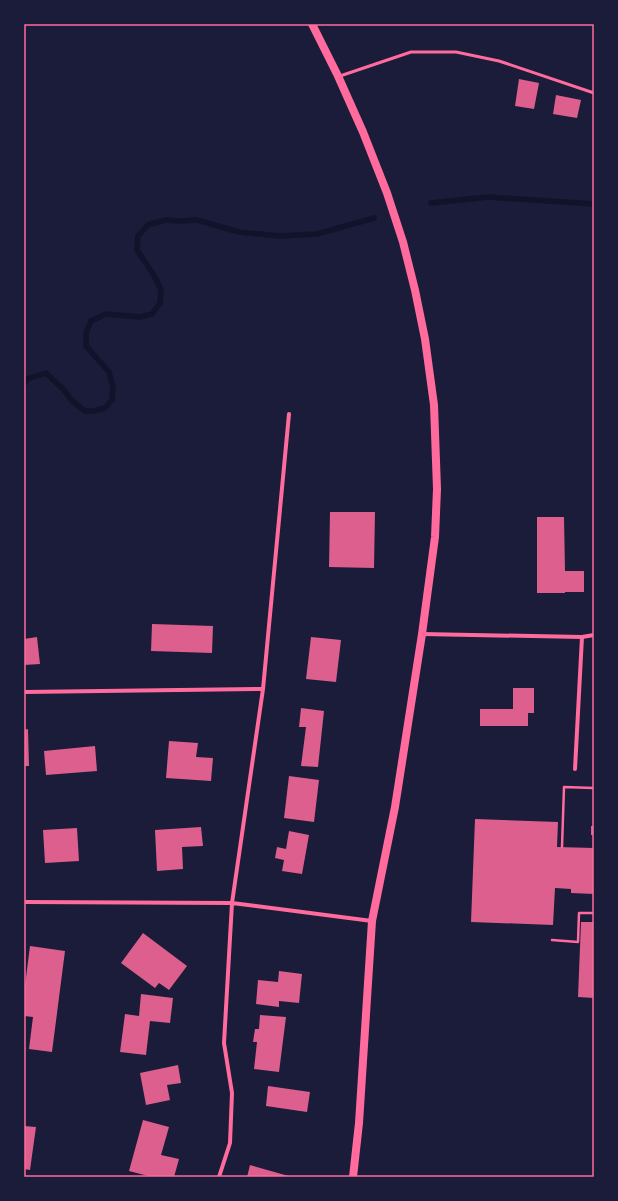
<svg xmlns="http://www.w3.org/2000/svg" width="618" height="1201" font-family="'Noto Sans',sans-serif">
	<rect width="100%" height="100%" fill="#1b1b3a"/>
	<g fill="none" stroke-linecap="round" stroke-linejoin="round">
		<!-- stream -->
		<path stroke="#12122b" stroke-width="5.5" d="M 431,203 L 488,197 L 594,204
			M 24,384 L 27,379 L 46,373 L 63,389 L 73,402 L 85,411 L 94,411 L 105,408 L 112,400 L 113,388 L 109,372 L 86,346 L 86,333 L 91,321 L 106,314 L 140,317 L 152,314 L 160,303 L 161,290 L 155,277 L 137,250 L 138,236 L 148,225 L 165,220 L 181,221 L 197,220 L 239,232 L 280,236 L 317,234 L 374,218"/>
	</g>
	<!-- building -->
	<path fill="#dd5f8e" d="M 519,79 L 539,83 L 534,109 L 515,106 Z
		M 556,95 L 581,100 L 577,118 L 553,114 Z
		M 330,512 L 375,512 L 374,568 L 329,567 Z
		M 537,517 L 564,517 L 565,571 L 584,571 L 584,592 L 565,592 L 565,593 L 537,593 Z
		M 152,624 L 213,626 L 212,653 L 151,651 Z
		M 37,637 L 40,664 L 24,665 L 24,639 Z
		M 311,637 L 341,640 L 336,682 L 306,679 Z
		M 513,688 L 534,688 L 534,713 L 528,713 L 528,726 L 480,726 L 480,709 L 513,709 Z
		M 301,708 L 324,711 L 318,767 L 301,766 L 306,727 L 299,727 Z
		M 28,729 L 29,766 L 24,766 L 24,730 Z
		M 169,741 L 198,743 L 196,757 L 213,758 L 211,781 L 166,778 Z
		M 95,746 L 97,771 L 46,775 L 44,751 Z
		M 289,776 L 319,780 L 314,822 L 284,818 Z
		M 475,819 L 558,822 L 557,847 L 594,848 L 594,894 L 571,893 L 571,889 L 555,888 L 553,925 L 471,922 Z
		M 591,826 L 594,826 L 594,835 L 591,835 Z
		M 201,827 L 203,846 L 182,847 L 183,869 L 157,871 L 155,830 Z
		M 77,828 L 79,861 L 45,863 L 43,830 Z
		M 289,831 L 309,835 L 302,874 L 282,871 L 284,860 L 275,858 L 277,847 L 286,849 Z
		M 581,922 L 594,922 L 594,998 L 578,997 Z
		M 143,933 L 187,966 L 169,990 L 159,983 L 155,988 L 121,963 Z
		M 30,946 L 65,951 L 52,1052 L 29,1049 L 33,1017 L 24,1016 L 24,993 Z
		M 279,971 L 302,974 L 299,1003 L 279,1001 L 279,1007 L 256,1004 L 258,980 L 278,982 Z
		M 141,994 L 173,998 L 170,1023 L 150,1021 L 146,1055 L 120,1052 L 125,1014 L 139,1016 Z
		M 260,1015 L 286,1017 L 279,1072 L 254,1069 L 257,1042 L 253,1042 L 255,1029 L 259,1029 Z
		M 178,1065 L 181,1083 L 167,1085 L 170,1100 L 146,1105 L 140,1073 Z
		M 268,1086 L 310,1092 L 307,1112 L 266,1106 Z
		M 143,1120 L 169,1127 L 161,1155 L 179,1159 L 174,1177 L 152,1177 L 129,1171 Z
		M 24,1126 L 36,1127 L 30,1170 L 24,1169 Z
		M 250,1165 L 292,1177 L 247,1177 Z"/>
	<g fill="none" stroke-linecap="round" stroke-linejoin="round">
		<!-- path -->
		<path stroke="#ff6b9d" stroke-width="2.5" d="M 562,847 L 564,787 L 594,788
			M 552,940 L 578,942 L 579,913 L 594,913"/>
		<!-- service -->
		<path stroke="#ff6b9d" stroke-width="3" d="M 340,76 L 411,52 L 456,52 L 499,61 L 594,93"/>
		<!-- minor -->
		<path stroke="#ff6b9d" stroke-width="4" d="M 422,634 L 582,637 L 594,635
			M 24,692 L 263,689
			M 575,769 L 582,637
			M 24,902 L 232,903 L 372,921
			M 219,1177 L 230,1143 L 232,1093 L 224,1043 L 232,903 L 263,689 L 289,414"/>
		<!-- secondary -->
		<path stroke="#ff6b9d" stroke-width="8" d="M 312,24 L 338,76 L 363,132 L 387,193 L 403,242 L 415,290 L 425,339 L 434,405 L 437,489 L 435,537 L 422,634 L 395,807 L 372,921 L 359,1123 L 353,1177"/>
	</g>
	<!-- border -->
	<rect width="618" height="1201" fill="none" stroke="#1b1b3a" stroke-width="50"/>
	<rect x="25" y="25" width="568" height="1151" fill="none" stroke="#ff6b9d" stroke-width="1.5"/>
</svg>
